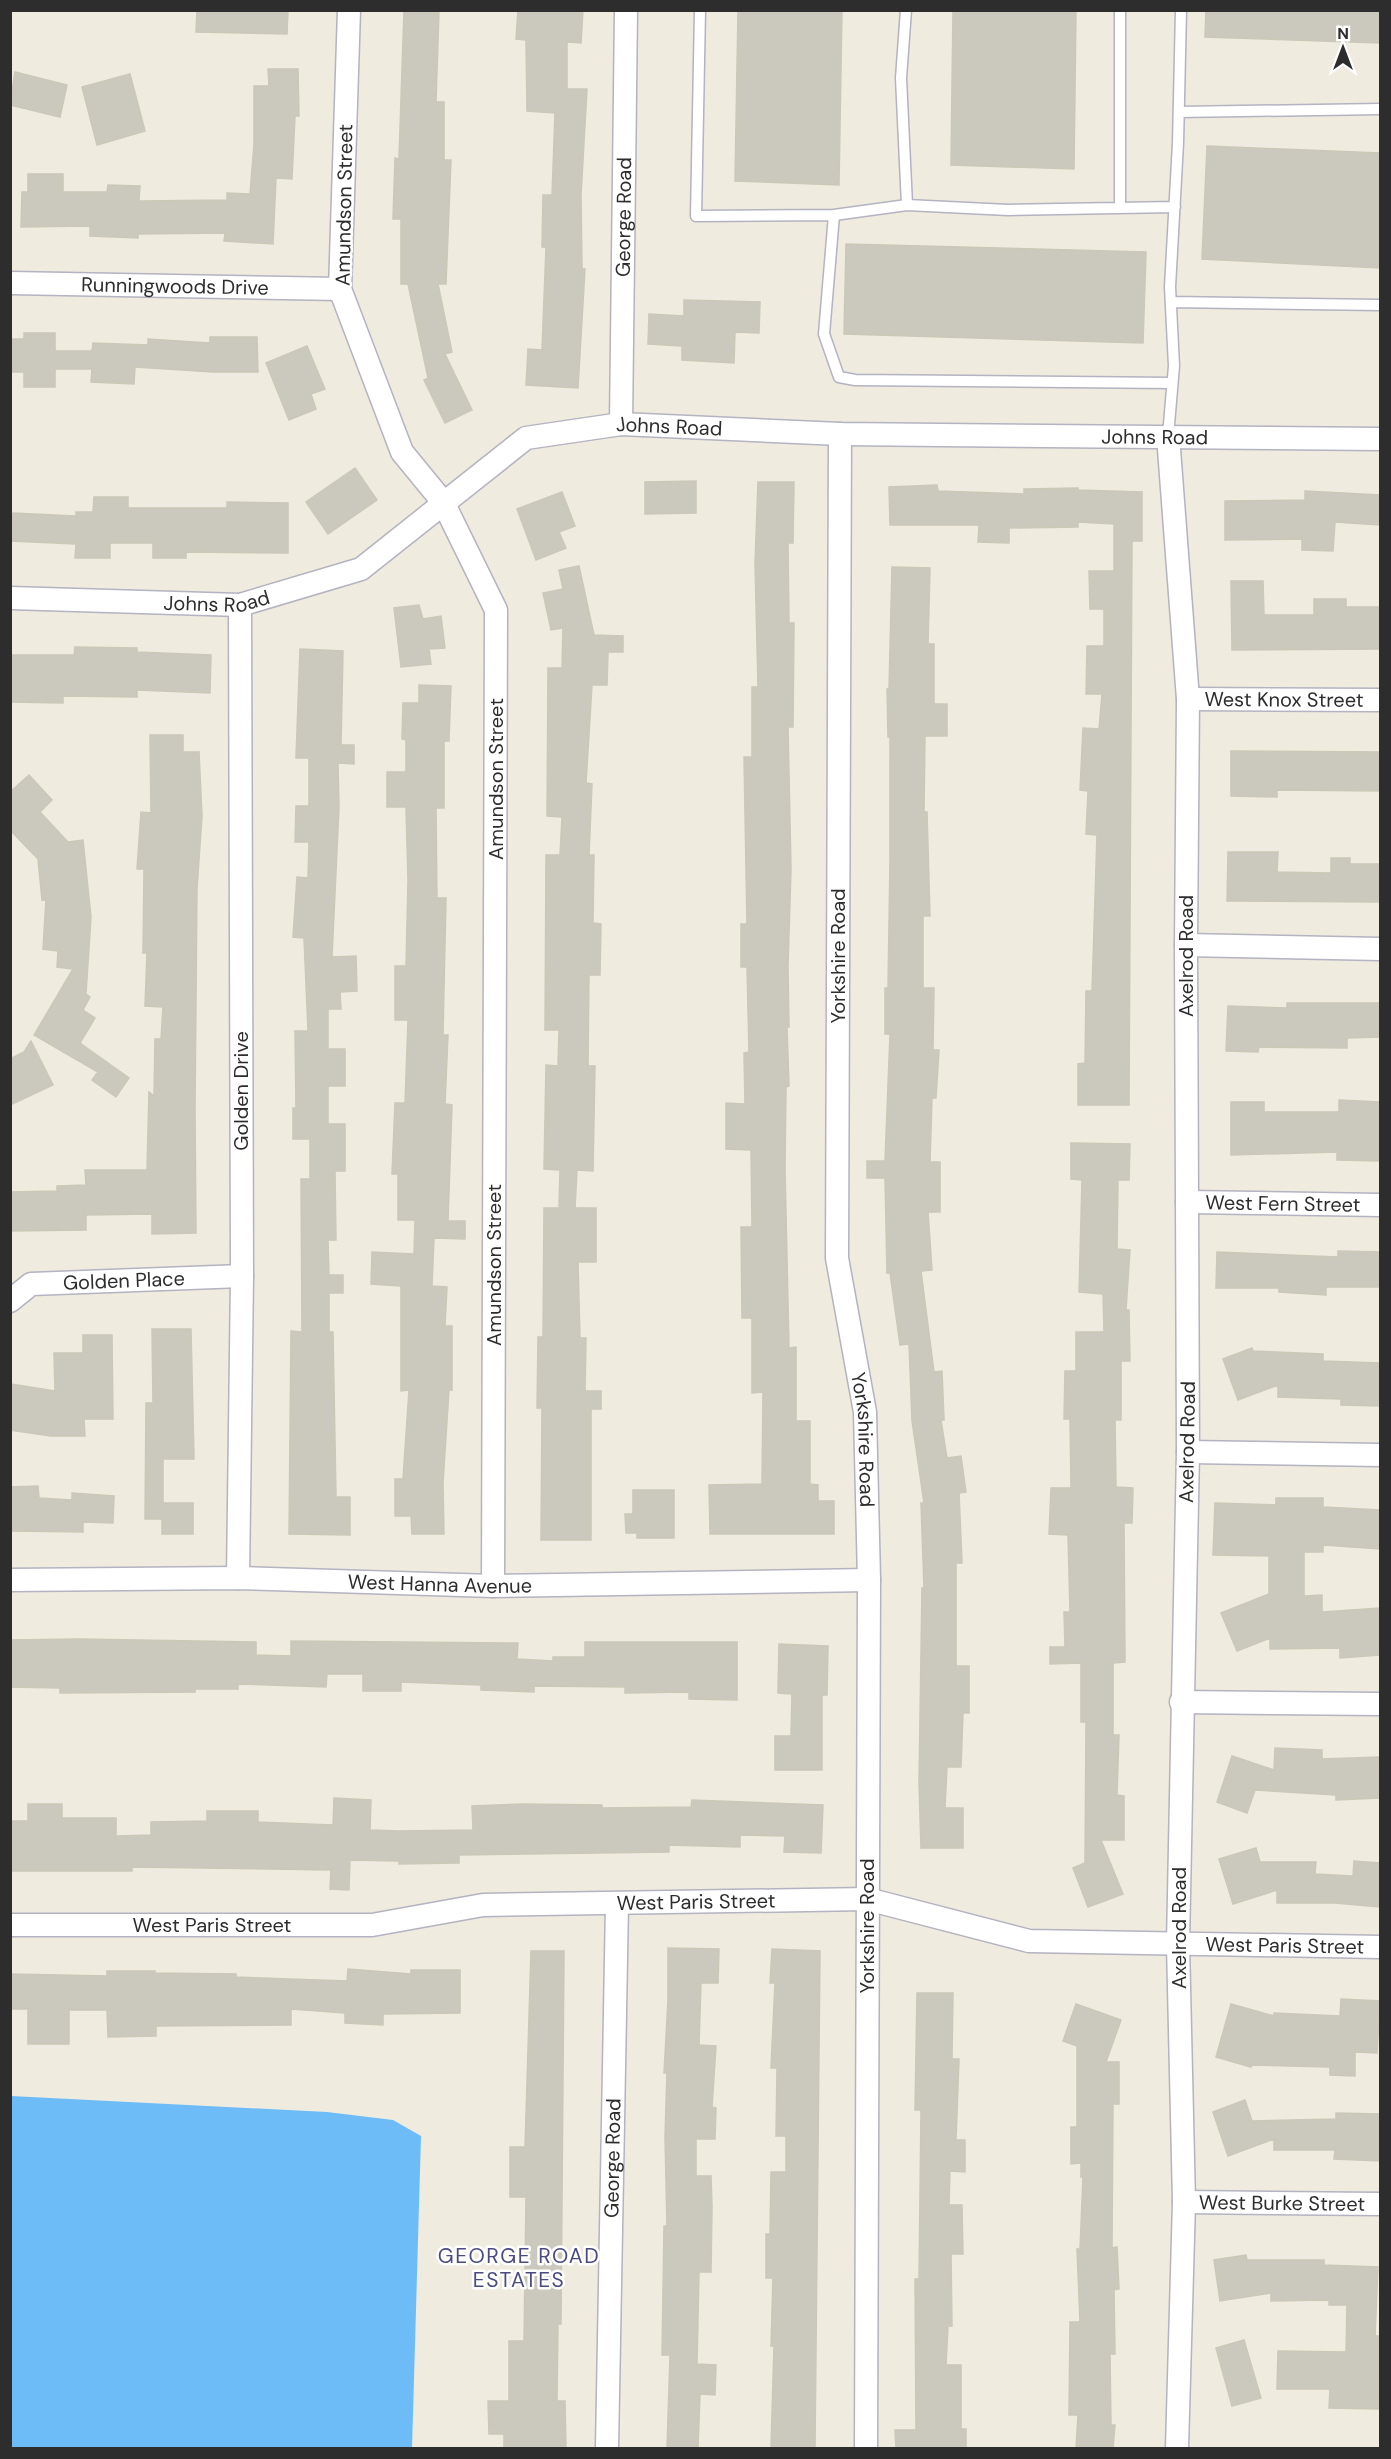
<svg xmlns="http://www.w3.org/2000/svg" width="1391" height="2459" font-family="'DM Sans',sans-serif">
	<rect width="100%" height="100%" fill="#efebdf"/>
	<!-- water -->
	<path fill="#6dbcf7" d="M 11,2096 L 327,2112 L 393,2120 L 421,2136 L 412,2448 L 11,2448 Z"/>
	<!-- building -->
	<path fill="#cbc9bd" stroke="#cbc8b8" stroke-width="1.5" d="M 197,10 L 288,10 L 287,34 L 196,32 Z
		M 404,10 L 439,10 L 436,102 L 444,102 L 444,160 L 451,160 L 446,284 L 438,284 L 452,352 L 445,354 L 472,410 L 445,423 L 424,380 L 428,378 L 408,284 L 401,284 L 401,219 L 393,219 L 395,158 L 399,159 Z
		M 518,10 L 583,10 L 581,43 L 567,42 L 567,89 L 587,89 L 581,195 L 582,269 L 585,269 L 578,388 L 526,385 L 528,349 L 542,350 L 546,247 L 542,247 L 543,195 L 552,195 L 555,113 L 527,111 L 526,40 L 516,39 Z
		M 738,10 L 842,10 L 839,185 L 735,181 Z
		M 953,10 L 1076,10 L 1074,169 L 951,165 Z
		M 1206,10 L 1380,10 L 1380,43 L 1205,37 Z
		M 268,69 L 298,69 L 299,116 L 295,116 L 292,179 L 276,178 L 273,244 L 224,241 L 225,233 L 138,234 L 138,238 L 90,236 L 90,226 L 21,227 L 22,192 L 28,192 L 28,174 L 63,174 L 63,192 L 107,192 L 108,185 L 140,186 L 139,201 L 227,200 L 227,193 L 250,194 L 254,144 L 254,86 L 269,86 Z
		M 15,72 L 67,85 L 60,117 L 10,105 Z
		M 130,74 L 145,131 L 97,145 L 82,87 Z
		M 1207,146 L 1380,153 L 1380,268 L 1202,259 Z
		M 846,244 L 1146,252 L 1143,343 L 844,334 Z
		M 684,300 L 760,302 L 759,333 L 735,332 L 734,363 L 682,360 L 682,346 L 648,344 L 649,314 L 684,316 Z
		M 24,333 L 55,333 L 55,351 L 92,351 L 93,343 L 148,345 L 148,339 L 210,343 L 210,337 L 257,337 L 258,372 L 213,372 L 135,367 L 134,384 L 91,382 L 92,369 L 55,369 L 55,387 L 24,387 L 24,372 L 10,372 L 10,339 L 24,339 Z
		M 307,346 L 325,389 L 311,394 L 316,409 L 289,420 L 266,363 Z
		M 355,468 L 377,500 L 328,534 L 306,502 Z
		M 696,481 L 696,513 L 645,514 L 645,482 Z
		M 758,482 L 794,482 L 793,543 L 788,543 L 789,623 L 794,623 L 793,727 L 788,727 L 791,869 L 788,967 L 789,1027 L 787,1027 L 789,1086 L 786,1087 L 785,1168 L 789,1348 L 796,1347 L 796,1421 L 810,1421 L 810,1484 L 818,1485 L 818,1501 L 834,1501 L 834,1534 L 710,1534 L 709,1485 L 762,1484 L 763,1392 L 752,1393 L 752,1318 L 742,1318 L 741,1227 L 752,1227 L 751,1150 L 726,1149 L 726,1103 L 745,1104 L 744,1053 L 749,1052 L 747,967 L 741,967 L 741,924 L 747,924 L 744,757 L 752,757 L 752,687 L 758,687 L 755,563 Z
		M 937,485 L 938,491 L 1024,494 L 1024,489 L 1078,488 L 1078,490 L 1142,492 L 1142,541 L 1132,541 L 1129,1105 L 1078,1105 L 1078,1064 L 1085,1063 L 1086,991 L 1092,991 L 1097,835 L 1086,834 L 1088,791 L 1080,790 L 1083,728 L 1099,729 L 1102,694 L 1086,694 L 1087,646 L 1104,646 L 1104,609 L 1090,609 L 1089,571 L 1114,571 L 1114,524 L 1078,522 L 1078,527 L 1009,528 L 1009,543 L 978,542 L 979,525 L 890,525 L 889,487 Z
		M 1305,491 L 1380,495 L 1380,525 L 1335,522 L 1333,551 L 1302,550 L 1302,539 L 1225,540 L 1225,501 L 1305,500 Z
		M 562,492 L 575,526 L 559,532 L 566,548 L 536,560 L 517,509 Z
		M 94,497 L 128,497 L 128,508 L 227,508 L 227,502 L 288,503 L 288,553 L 186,552 L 186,558 L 153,558 L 153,543 L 110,543 L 110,558 L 75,558 L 76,544 L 11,541 L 13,513 L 76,516 L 76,512 L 93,512 Z
		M 579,566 L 594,635 L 623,636 L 623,652 L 608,652 L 607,685 L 592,685 L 586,783 L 592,784 L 589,855 L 594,855 L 593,923 L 601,924 L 600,975 L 589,975 L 588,1066 L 595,1066 L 593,1171 L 577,1170 L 575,1208 L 596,1208 L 596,1262 L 578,1262 L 580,1338 L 586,1338 L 585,1391 L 601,1391 L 601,1409 L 591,1409 L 591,1540 L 541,1540 L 542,1408 L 537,1408 L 538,1337 L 543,1337 L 544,1208 L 559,1208 L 560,1170 L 544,1169 L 546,1065 L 558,1066 L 559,1030 L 545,1030 L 546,855 L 560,855 L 562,817 L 547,816 L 548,668 L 562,668 L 563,628 L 551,630 L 543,593 L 563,589 L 559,570 Z
		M 892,567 L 930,568 L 928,644 L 934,644 L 934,704 L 947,704 L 947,736 L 925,736 L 924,812 L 927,812 L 930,916 L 923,916 L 923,988 L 934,988 L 933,1050 L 939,1050 L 936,1098 L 932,1098 L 930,1162 L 940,1162 L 940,1212 L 928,1212 L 932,1270 L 921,1271 L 934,1372 L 942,1371 L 944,1420 L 941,1420 L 947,1458 L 961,1456 L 966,1492 L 959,1493 L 962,1563 L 956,1563 L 956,1666 L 969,1666 L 969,1713 L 963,1713 L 961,1767 L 947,1767 L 945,1808 L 963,1808 L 963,1848 L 921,1848 L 919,1783 L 922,1588 L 924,1588 L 921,1503 L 924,1503 L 912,1421 L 909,1344 L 900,1345 L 890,1273 L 887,1273 L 885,1178 L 867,1178 L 867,1161 L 885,1161 L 890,1034 L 885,1034 L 885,988 L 888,988 L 890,859 L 890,737 L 888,737 L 887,689 L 889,689 Z
		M 1231,581 L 1263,581 L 1264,615 L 1314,615 L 1314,599 L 1346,599 L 1346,607 L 1380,607 L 1380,649 L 1232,650 Z
		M 419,605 L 423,619 L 441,616 L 445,648 L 429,649 L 431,664 L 401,667 L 394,608 Z
		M 75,647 L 137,648 L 137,652 L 211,655 L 210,693 L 137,690 L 137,697 L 63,696 L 63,703 L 11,702 L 11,655 L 74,655 Z
		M 300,649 L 343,651 L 341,745 L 354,745 L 354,764 L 338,763 L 339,807 L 332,957 L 356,956 L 357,991 L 340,992 L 341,1009 L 328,1009 L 328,1049 L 345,1049 L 345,1086 L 328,1086 L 328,1124 L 345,1124 L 345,1171 L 335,1171 L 336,1240 L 328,1240 L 329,1275 L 343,1275 L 343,1293 L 329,1293 L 329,1332 L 333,1332 L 336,1497 L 350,1497 L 350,1535 L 289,1534 L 291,1331 L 302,1332 L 301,1179 L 310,1179 L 310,1139 L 293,1139 L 293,1108 L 296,1108 L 295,1031 L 308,1031 L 304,938 L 293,937 L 297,877 L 308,878 L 309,842 L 295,842 L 296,806 L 309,806 L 309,758 L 296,758 Z
		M 419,685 L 451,686 L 449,741 L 444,741 L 444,808 L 436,808 L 437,898 L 446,898 L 443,1035 L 448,1035 L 445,1104 L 452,1105 L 448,1221 L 465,1221 L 465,1239 L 434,1238 L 432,1286 L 447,1287 L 445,1326 L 452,1326 L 452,1390 L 449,1390 L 443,1483 L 444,1534 L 412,1534 L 411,1516 L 395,1516 L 395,1479 L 403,1479 L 409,1390 L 401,1391 L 401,1286 L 371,1284 L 372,1252 L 414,1254 L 415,1220 L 398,1220 L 398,1174 L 392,1174 L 395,1103 L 405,1103 L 408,1020 L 395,1020 L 395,966 L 406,966 L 408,881 L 406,807 L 387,807 L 387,772 L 406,772 L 406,740 L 402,739 L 403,703 L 419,703 Z
		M 150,735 L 183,735 L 183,752 L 199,752 L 202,816 L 197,889 L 195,1110 L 196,1233 L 152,1234 L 152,1214 L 86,1215 L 86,1230 L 10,1231 L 10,1192 L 57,1191 L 57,1186 L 86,1185 L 85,1170 L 147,1170 L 149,1092 L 154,1096 L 155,1039 L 161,1039 L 163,1007 L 145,1006 L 147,953 L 143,953 L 144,869 L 137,869 L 141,812 L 151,813 Z
		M 1231,751 L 1380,752 L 1380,791 L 1277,790 L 1277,797 L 1231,796 Z
		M 29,775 L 52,800 L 40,812 L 68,842 L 83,840 L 91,917 L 86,994 L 90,997 L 83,1010 L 95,1018 L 80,1043 L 129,1078 L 116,1097 L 92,1080 L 98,1072 L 34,1035 L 73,969 L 57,967 L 58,951 L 43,949 L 46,899 L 42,900 L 38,859 L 10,830 L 10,792 Z
		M 1228,852 L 1278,852 L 1277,872 L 1331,873 L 1331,858 L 1350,858 L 1350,864 L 1380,864 L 1380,902 L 1227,901 Z
		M 1287,1003 L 1380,1003 L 1380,1037 L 1347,1038 L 1347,1048 L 1259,1047 L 1258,1052 L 1226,1051 L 1228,1006 L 1287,1008 Z
		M 31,1041 L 53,1085 L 10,1105 L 10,1059 L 24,1052 Z
		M 1339,1100 L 1380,1102 L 1380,1161 L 1337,1160 L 1337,1152 L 1231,1155 L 1231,1102 L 1264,1102 L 1264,1112 L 1339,1112 Z
		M 1071,1143 L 1130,1144 L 1129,1180 L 1118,1180 L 1117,1249 L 1130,1250 L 1126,1310 L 1129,1310 L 1130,1361 L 1121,1361 L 1121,1420 L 1115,1420 L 1116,1487 L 1133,1488 L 1132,1523 L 1124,1523 L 1125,1662 L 1113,1663 L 1113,1735 L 1119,1735 L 1117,1795 L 1124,1796 L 1124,1840 L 1101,1840 L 1123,1894 L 1088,1907 L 1073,1868 L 1085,1863 L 1086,1722 L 1081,1722 L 1081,1663 L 1050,1664 L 1050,1647 L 1065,1647 L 1064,1612 L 1070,1612 L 1068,1535 L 1049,1534 L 1051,1488 L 1071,1488 L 1070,1419 L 1064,1419 L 1065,1371 L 1076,1371 L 1076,1332 L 1104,1332 L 1103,1294 L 1079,1292 L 1082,1180 L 1071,1179 Z
		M 1338,1251 L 1380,1252 L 1380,1287 L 1326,1287 L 1326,1295 L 1279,1292 L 1279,1288 L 1216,1288 L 1217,1252 L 1338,1257 Z
		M 152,1329 L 191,1329 L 194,1459 L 163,1459 L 163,1503 L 193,1503 L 193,1534 L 162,1534 L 162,1519 L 145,1519 L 146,1403 L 153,1403 Z
		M 83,1335 L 112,1335 L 113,1419 L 84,1419 L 85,1436 L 51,1436 L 10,1430 L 10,1384 L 55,1391 L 54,1353 L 83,1353 Z
		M 1252,1348 L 1253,1351 L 1323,1354 L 1323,1361 L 1380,1363 L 1380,1406 L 1341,1405 L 1341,1399 L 1278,1397 L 1278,1385 L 1238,1400 L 1223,1359 Z
		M 38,1486 L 39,1498 L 72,1500 L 72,1493 L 114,1496 L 113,1523 L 83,1522 L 83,1532 L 10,1531 L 10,1487 Z
		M 633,1490 L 674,1490 L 674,1538 L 637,1538 L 637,1533 L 626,1533 L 625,1514 L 633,1514 Z
		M 1276,1498 L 1323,1498 L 1323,1507 L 1380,1510 L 1380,1549 L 1323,1545 L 1323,1552 L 1304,1552 L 1304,1596 L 1322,1595 L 1322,1612 L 1380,1608 L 1380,1655 L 1340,1658 L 1340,1648 L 1270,1649 L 1270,1638 L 1237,1651 L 1221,1613 L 1269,1594 L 1269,1556 L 1213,1555 L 1215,1503 L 1276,1505 Z
		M 78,1639 L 256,1642 L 256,1655 L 291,1656 L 291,1641 L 518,1643 L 517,1659 L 553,1661 L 553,1657 L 585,1657 L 585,1642 L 737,1642 L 737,1700 L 689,1699 L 689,1692 L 625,1693 L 625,1687 L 534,1686 L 534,1692 L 481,1690 L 481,1685 L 401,1682 L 401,1691 L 363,1691 L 363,1674 L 327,1674 L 326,1687 L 238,1684 L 238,1689 L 195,1689 L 195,1692 L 60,1693 L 60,1688 L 10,1687 L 10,1640 Z
		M 779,1644 L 828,1646 L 827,1695 L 822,1695 L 822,1770 L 775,1770 L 775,1736 L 791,1736 L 792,1694 L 778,1693 Z
		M 1275,1748 L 1322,1750 L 1322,1759 L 1379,1757 L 1380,1798 L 1336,1800 L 1336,1795 L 1255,1790 L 1247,1813 L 1217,1802 L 1232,1756 L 1274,1770 Z
		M 334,1798 L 371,1800 L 370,1830 L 399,1831 L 473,1830 L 472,1806 L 523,1804 L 602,1805 L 602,1808 L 691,1807 L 692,1800 L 823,1805 L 821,1853 L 784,1852 L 785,1836 L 740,1835 L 740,1847 L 669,1845 L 669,1852 L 459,1855 L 459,1863 L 399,1864 L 399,1861 L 350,1860 L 349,1890 L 330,1889 L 331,1870 L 132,1867 L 132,1871 L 10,1871 L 10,1821 L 28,1821 L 28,1804 L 62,1804 L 62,1818 L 116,1818 L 116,1836 L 151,1835 L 151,1822 L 207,1821 L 207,1811 L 258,1811 L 258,1822 L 333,1825 Z
		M 1256,1848 L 1260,1862 L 1316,1862 L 1315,1874 L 1353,1876 L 1354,1861 L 1380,1863 L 1380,1907 L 1335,1903 L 1277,1903 L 1277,1890 L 1233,1904 L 1219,1859 Z
		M 668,1948 L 719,1949 L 718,1983 L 701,1983 L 699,2045 L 716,2046 L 712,2107 L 716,2108 L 715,2139 L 696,2139 L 696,2176 L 711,2176 L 712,2207 L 711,2272 L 699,2272 L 697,2364 L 716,2365 L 715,2395 L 700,2394 L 698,2448 L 667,2448 L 670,2355 L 662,2355 L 664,2226 L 667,2226 L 665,2137 L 667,2073 L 664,2073 L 668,2000 Z
		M 772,1949 L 820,1951 L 815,2448 L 771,2448 L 774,2346 L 771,2346 L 773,2278 L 766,2278 L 766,2234 L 770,2234 L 771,2172 L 786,2172 L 786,2136 L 776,2136 L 777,2068 L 771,2068 L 775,1983 L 770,1983 Z
		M 531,1951 L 564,1951 L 561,2324 L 558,2324 L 557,2401 L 565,2401 L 566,2448 L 504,2448 L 504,2434 L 489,2434 L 488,2401 L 509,2401 L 509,2341 L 524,2341 L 526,2197 L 510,2197 L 510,2147 L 525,2147 Z
		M 348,1969 L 411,1974 L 411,1970 L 460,1970 L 460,2013 L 383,2014 L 383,2025 L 345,2023 L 345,2013 L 291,2009 L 291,2025 L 156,2026 L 156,2036 L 108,2037 L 107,2010 L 69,2010 L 69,2044 L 28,2044 L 28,2009 L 11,2009 L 11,1974 L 107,1976 L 107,1971 L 155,1971 L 155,1973 L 236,1974 L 236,1977 L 347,1981 Z
		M 917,1993 L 953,1993 L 952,2059 L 959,2059 L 956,2140 L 965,2140 L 965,2172 L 950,2171 L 949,2205 L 962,2205 L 963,2254 L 951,2254 L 952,2326 L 948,2326 L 946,2365 L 961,2365 L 961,2429 L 966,2429 L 966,2448 L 896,2448 L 895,2430 L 916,2430 L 915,2279 L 919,2279 L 921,2110 L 915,2110 Z
		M 1341,1999 L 1380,2001 L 1377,2053 L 1355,2052 L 1355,2076 L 1330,2075 L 1330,2067 L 1252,2065 L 1251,2067 L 1216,2057 L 1231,2004 L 1274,2016 L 1274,2013 L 1340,2016 Z
		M 1076,2004 L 1121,2020 L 1106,2062 L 1119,2062 L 1119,2104 L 1113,2104 L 1112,2248 L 1117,2247 L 1119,2289 L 1114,2290 L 1115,2354 L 1110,2354 L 1111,2425 L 1115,2425 L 1113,2448 L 1076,2448 L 1078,2415 L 1069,2415 L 1070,2322 L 1080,2322 L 1077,2249 L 1080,2249 L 1083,2177 L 1081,2177 L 1081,2163 L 1071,2164 L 1071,2127 L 1077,2127 L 1077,2046 L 1063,2041 Z
		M 1245,2100 L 1252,2121 L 1336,2119 L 1336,2113 L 1380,2114 L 1380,2161 L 1334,2159 L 1335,2150 L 1274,2150 L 1274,2139 L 1228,2156 L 1213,2112 Z
		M 1246,2255 L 1247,2260 L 1324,2260 L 1324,2265 L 1378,2267 L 1375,2336 L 1379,2336 L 1379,2409 L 1329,2408 L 1330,2389 L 1277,2389 L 1278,2351 L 1346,2352 L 1347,2305 L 1329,2305 L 1329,2300 L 1271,2301 L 1271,2293 L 1220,2301 L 1214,2260 Z
		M 1244,2340 L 1261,2398 L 1232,2406 L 1216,2348 Z"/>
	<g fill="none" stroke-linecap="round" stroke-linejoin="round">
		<defs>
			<path id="lane" d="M 700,10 L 696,216 L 834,215
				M 906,10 L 901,78 L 907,205 L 1008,210 L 1175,207
				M 1120,10 L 1120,208
				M 1179,112 L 1380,109
				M 907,205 L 834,215 L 824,334 L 839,377 L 855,380 L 1172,383
				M 1171,302 L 1380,305
				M 1168,436 L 1174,366 L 1170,287 L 1178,143 L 1181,10"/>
			<g id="street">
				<path d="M 349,10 L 340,289 L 402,452 L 443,502 L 496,610 L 493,1586"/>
				<path id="s1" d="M 10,283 L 340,289"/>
				<path id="s2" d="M 621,424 L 626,10"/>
				<path id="s3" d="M 840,434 L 837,1258 L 865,1412 L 869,1580 L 866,2448"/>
				<path d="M 1168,436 L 1188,699 L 1186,945 L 1188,1452 L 1178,1944 L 1184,2202 L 1177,2448"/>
				<path id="s4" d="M 10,598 L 240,605 L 361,569 L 526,438 L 621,424 L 840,434 L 1380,439"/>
				<path id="s5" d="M 1188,699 L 1380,700"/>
				<path d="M 1186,945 L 1380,949"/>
				<path id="s6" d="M 1187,1202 L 1380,1205"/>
				<path id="s7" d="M 10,1301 L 31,1284 L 242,1276"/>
				<path d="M 1188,1452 L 1380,1455"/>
				<path d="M 238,1578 L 242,1276 L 240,605"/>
				<path id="s8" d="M 10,1580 L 238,1578 L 493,1586 L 869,1580"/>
				<path d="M 1181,1702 L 1380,1704"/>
				<path id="s9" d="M 10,1925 L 372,1925 L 483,1905 L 867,1899 L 1029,1941 L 1380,1947"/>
				<path id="s10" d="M 1184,2202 L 1380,2204"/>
				<path id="s11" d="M 607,2448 L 617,1904"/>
			</g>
		</defs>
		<!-- lane casing -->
		<use href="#lane" stroke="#b3b3c1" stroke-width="13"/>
		<!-- street casing -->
		<use href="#street" stroke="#b3b3c1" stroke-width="25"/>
		<!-- lane -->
		<use href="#lane" stroke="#fff" stroke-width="10"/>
		<!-- street -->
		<use href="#street" stroke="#fff" stroke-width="22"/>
	</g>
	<g text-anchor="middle" stroke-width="5" stroke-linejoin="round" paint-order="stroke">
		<!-- street labels -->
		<g font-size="20" fill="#2d2d2d" stroke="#fff">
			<text transform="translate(344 205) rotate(-89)" y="7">Amundson Street</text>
			<text dy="7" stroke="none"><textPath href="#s2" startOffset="207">George Road</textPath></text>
			<text dy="7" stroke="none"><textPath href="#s1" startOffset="165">Runningwoods Drive</textPath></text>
			<text dy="7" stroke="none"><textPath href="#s4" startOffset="711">Johns Road</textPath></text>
			<text dy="7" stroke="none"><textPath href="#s4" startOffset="1197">Johns Road</textPath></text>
			<text dy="7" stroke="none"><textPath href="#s4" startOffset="207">Johns Road</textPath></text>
			<text dy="7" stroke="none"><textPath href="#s5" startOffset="96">West Knox Street</textPath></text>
			<text transform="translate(496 779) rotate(-90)" y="7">Amundson Street</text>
			<text transform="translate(838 956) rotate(-90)" y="7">Yorkshire Road</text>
			<text transform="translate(1186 956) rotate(-90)" y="7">Axelrod Road</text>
			<text transform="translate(241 1091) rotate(-90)" y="7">Golden Drive</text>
			<text dy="7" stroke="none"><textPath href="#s6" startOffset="96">West Fern Street</textPath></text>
			<text transform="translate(494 1265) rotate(-90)" y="7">Amundson Street</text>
			<text dy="7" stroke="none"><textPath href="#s7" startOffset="120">Golden Place</textPath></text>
			<text dy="7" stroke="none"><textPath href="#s3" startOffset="1008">Yorkshire Road</textPath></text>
			<text transform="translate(1187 1442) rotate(-89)" y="7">Axelrod Road</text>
			<text dy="7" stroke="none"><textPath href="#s8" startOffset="430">West Hanna Avenue</textPath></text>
			<text dy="7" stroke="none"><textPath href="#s9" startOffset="688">West Paris Street</textPath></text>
			<text dy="7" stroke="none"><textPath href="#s9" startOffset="202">West Paris Street</textPath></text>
			<text transform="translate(867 1926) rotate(-90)" y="7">Yorkshire Road</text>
			<text transform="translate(1179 1928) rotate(-90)" y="7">Axelrod Road</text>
			<text dy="7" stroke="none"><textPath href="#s9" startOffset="1282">West Paris Street</textPath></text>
			<text dy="7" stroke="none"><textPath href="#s11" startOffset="290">George Road</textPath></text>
			<text dy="7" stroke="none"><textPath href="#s10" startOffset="98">West Burke Street</textPath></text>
		</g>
		<!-- neighbourhood labels -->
		<g font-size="21" letter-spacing="1.5" fill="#4a4b82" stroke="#fff">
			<text x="519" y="2263">GEORGE ROAD<tspan x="519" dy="24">ESTATES</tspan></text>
		</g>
	</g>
	<!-- border -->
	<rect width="1391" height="2459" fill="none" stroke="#2d2d2d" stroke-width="24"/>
	<!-- north arrow -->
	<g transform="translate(1343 48)" stroke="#ffffff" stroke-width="4.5" paint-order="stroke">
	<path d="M0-4.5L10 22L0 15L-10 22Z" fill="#2d2d2d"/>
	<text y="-9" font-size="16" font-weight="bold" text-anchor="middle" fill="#2d2d2d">N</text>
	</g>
</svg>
